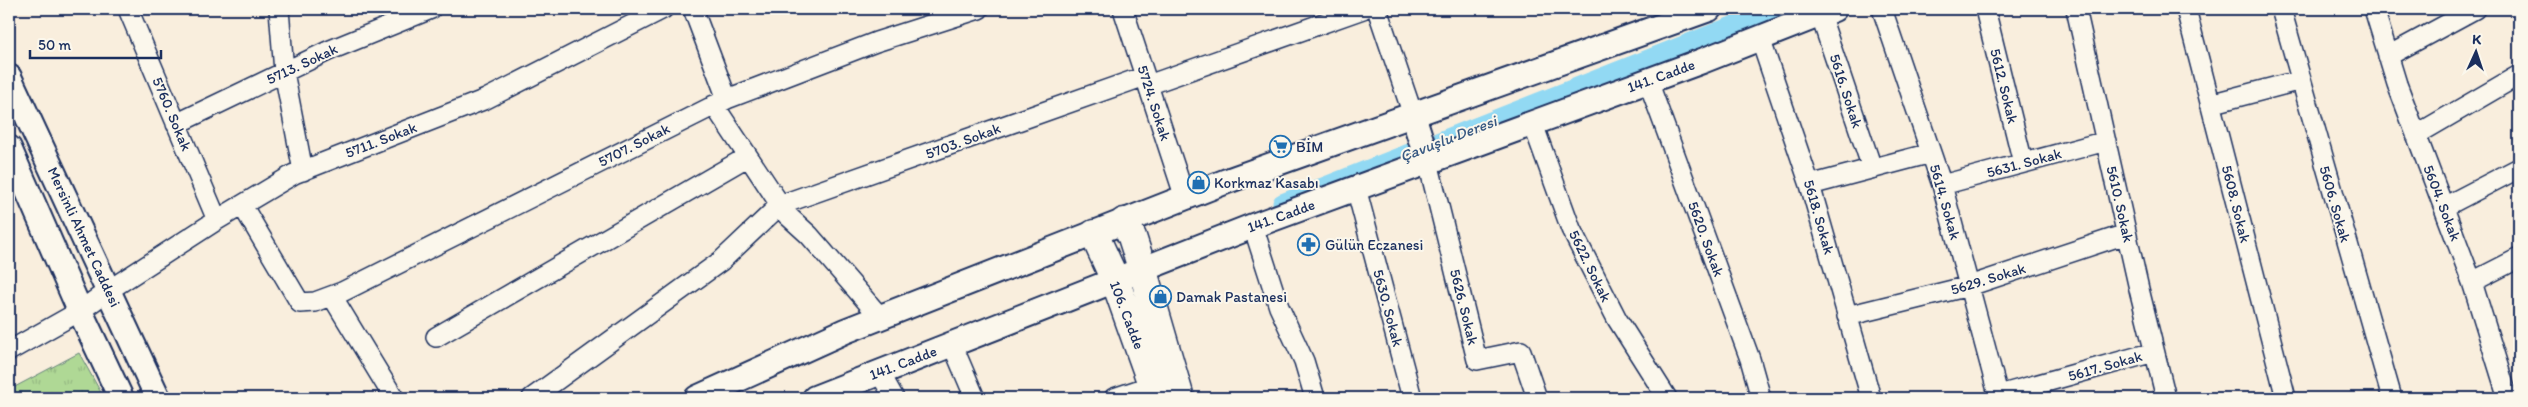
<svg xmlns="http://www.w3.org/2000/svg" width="2528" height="407" font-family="Itim,sans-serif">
	<defs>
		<pattern id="park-tufts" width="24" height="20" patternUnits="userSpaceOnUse" patternTransform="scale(1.25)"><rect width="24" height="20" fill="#afd895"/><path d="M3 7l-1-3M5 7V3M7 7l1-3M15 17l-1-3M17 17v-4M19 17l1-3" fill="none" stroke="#96ba83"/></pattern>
	</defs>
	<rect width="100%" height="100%" fill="#f9eedd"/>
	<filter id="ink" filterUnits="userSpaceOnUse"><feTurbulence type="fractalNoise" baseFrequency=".02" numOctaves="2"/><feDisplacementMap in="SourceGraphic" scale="10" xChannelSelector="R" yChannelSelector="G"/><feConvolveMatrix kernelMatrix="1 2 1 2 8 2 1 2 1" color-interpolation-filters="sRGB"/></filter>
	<g filter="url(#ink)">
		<!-- park -->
		<path fill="url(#park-tufts)" stroke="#65847a" d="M 79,353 L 104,398 L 9,398 L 9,390 Z"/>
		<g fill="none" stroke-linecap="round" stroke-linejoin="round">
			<!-- canal -->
			<path stroke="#92d9f3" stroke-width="19" d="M 1282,203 L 1775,9"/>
			<defs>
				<path id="minor" d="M 128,9 L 217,220
					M 279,9 L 284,72 L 303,171
					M 693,9 L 727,99
					M 1123,9 L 1185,198
					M 1377,9 L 1413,115
					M 1882,9 L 1942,185 L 1999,398
					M 1985,9 L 2023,163
					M 2076,9 L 2139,289 L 2166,398
					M 2186,9 L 2286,398
					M 2281,9 L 2392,398
					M 2374,9 L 2397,84 L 2472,282 L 2508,398
					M 1820,14 L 1872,168
					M 1760,38 L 1810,185 L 1871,398
					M 2388,56 L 2475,9
					M 1648,81 L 1750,359 L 1761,398
					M 1148,85 L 1363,9
					M 2210,104 L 2301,80
					M 714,105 L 787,215 L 809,235 L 881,318
					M 176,124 L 328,51 L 431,9
					M 1533,124 L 1571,229 L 1617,319 L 1667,398
					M 2416,135 L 2519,75
					M 1428,162 L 1477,360 L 1521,351 L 1537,398
					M 1810,185 L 1931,153
					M 1942,185 L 2106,141
					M 1356,188 L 1412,398
					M 242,205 L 300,303 L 315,302 L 342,292 L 727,99 L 876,42 L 979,9
					M 2444,207 L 2519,168
					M 1253,226 L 1279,307 L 1304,361 L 1315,398
					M 2472,282 L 2519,258
					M 332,296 L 394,398
					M 1847,316 L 1969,286 L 2126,234
					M 436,337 L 747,157
					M 952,344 L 975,398
					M 9,351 L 80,311 L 109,290 L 217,220 L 294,174 L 486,99 L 663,9
					M 880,373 L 894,398
					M 1999,395 L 2154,352
					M 532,398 L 721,261 L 780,205 L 1145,76
					M 1114,398 L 1153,385"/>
				<path id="tertiary" d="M 9,77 L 158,398
					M 1413,115 L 1428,162
					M 9,148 L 80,311 L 121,398
					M 697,398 L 845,331 L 1227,181 L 1709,9
					M 815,398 L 1253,226 L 1702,61 L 1834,9"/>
				<path id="secondary" d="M 1124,222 L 1132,237 L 1142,268 L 1180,398
					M 1094,234 L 1115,280 L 1157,398"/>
			</defs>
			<!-- minor casing -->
			<use href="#minor" stroke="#1b2f5e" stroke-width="22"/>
			<!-- tertiary casing -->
			<use href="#tertiary" stroke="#1b2f5e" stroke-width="28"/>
			<!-- secondary casing -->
			<use href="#secondary" stroke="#1b2f5e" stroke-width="31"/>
			<!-- minor -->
			<use href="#minor" stroke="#fbf7ec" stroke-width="19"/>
			<!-- tertiary -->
			<use href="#tertiary" stroke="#fbf7ec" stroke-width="24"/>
			<!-- secondary -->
			<use href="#secondary" stroke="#fbf7ec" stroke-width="28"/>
		</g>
	</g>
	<!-- icons -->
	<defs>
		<symbol id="supermarket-ring" viewBox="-11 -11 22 22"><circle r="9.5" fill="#fbf7ec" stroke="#1f6fb2" stroke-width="1.5"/><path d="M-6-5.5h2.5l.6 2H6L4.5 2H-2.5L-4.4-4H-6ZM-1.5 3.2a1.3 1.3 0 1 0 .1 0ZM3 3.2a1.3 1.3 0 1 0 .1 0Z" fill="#1f6fb2"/></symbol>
		<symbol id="shop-ring" viewBox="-11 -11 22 22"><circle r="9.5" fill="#fbf7ec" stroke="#1f6fb2" stroke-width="1.5"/><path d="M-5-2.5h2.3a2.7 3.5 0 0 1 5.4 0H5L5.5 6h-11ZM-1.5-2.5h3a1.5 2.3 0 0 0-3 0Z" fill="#1f6fb2"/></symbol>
		<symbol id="pharmacy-ring" viewBox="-11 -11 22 22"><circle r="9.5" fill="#fbf7ec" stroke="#1f6fb2" stroke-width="1.5"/><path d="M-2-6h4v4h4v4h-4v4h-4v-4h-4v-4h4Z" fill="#1f6fb2"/></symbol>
	</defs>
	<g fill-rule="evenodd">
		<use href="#supermarket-ring" x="1268" y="134" width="25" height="25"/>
		<use href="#shop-ring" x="1186" y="170" width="25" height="25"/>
		<use href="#pharmacy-ring" x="1296" y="232" width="25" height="25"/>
		<use href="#shop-ring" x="1148" y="284" width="25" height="25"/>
	</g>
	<g text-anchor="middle" stroke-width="4" stroke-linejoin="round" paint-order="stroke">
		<!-- street labels -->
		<g font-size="15" fill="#1b2f5e" stroke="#fbf7ec">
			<text transform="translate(302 64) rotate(-25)" y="5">5713. Sokak</text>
			<text transform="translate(1661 76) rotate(-20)" y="5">141. Cadde</text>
			<text transform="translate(2004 86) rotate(76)" y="5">5612. Sokak</text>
			<text transform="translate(1846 91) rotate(72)" y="5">5616. Sokak</text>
			<text transform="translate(1154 103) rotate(72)" y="5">5724. Sokak</text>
			<text transform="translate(172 114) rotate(67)" y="5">5760. Sokak</text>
			<text transform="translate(381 140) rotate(-21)" y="5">5711. Sokak</text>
			<text transform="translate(963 141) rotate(-20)" y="5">5703. Sokak</text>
			<text transform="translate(634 145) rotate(-27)" y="5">5707. Sokak</text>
			<text transform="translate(2024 163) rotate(-15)" y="5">5631. Sokak</text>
			<text transform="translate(1945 202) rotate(74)" y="5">5614. Sokak</text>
			<text transform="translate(2442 203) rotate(69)" y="5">5604. Sokak</text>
			<text transform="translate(2120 204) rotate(77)" y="5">5610. Sokak</text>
			<text transform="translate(2236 204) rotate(76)" y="5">5608. Sokak</text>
			<text transform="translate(2335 204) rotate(74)" y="5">5606. Sokak</text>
			<text transform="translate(1281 216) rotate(-20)" y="5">141. Cadde</text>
			<text transform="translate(1819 217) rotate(74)" y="5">5618. Sokak</text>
			<text transform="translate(84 237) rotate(65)" y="5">Mersinli Ahmet Caddesi</text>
			<text transform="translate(1706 239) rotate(70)" y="5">5620. Sokak</text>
			<text transform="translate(1590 266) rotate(64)" y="5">5622. Sokak</text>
			<text transform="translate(1988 279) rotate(-17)" y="5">5629. Sokak</text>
			<text transform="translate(1464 307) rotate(76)" y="5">5626. Sokak</text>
			<text transform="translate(1388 308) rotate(75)" y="5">5630. Sokak</text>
			<text transform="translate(1127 315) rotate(69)" y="5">106. Cadde</text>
			<text transform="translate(903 363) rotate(-21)" y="5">141. Cadde</text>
			<text transform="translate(2105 366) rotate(-16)" y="5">5617. Sokak</text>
		</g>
		<!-- poi labels -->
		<g font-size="15" fill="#1b2f5e" stroke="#fbf7ec" text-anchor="start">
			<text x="1296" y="152">BİM</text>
			<text x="1214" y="188">Korkmaz Kasabı</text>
			<text x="1325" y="250">Gülün Eczanesi</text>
			<text x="1176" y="302">Damak Pastanesi</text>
		</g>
		<!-- water labels -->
		<g font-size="16" font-style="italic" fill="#395a83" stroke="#fbf7ec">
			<text transform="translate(1448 138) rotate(-21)" y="6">Çavuşlu Deresi</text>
		</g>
	</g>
	<!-- margin -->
	<rect width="2528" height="407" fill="none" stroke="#fbf7ec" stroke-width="30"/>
	<rect x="15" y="15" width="2498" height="377" fill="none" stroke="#1b2f5e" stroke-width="2" filter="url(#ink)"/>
	<!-- north arrow -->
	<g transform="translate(2476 52) rotate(3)" stroke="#fbf7ec" stroke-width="4" paint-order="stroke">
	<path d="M0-4L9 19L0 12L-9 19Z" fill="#1b2f5e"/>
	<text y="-8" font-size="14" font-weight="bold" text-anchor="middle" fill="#1b2f5e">K</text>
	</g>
	<!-- scale -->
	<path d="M30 50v8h131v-8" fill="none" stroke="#1b2f5e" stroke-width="2.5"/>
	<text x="38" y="50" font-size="15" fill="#1b2f5e" stroke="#fbf7ec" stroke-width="4" paint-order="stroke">50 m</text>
</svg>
